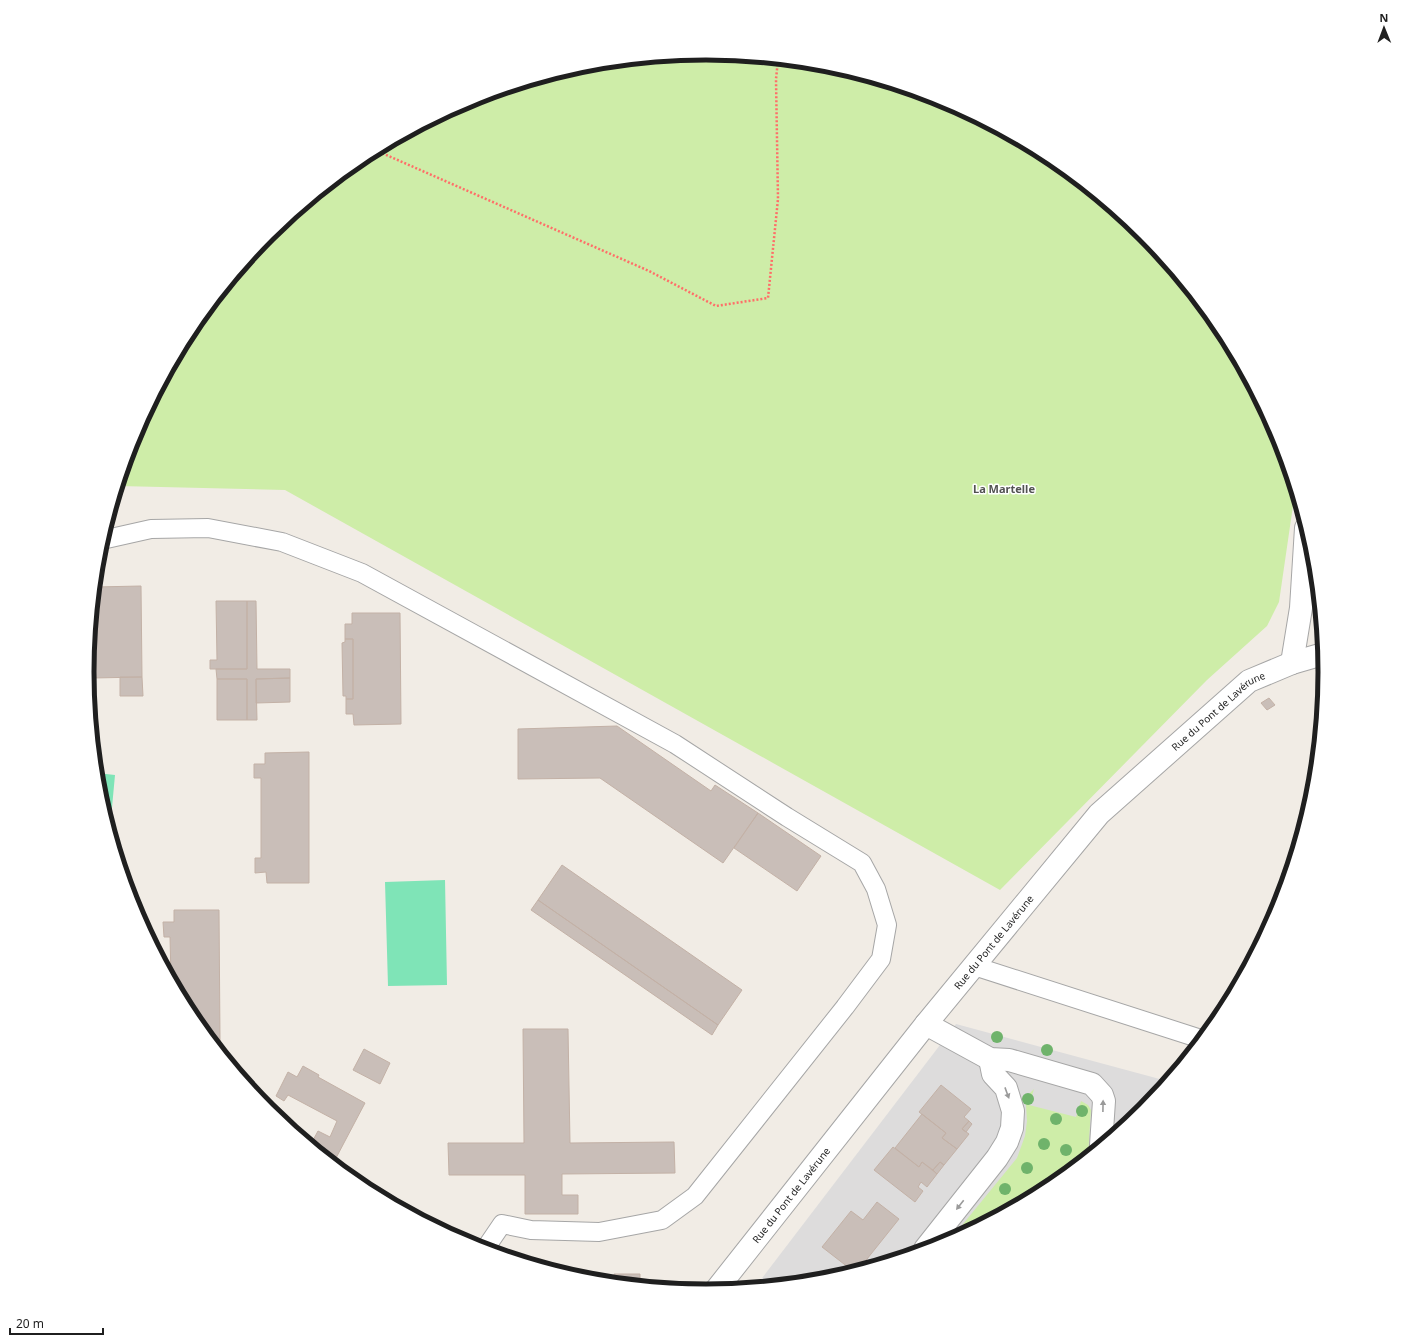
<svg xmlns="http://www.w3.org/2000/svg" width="1412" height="1344" font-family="'Noto Sans',sans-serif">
	<rect width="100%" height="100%" fill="#f1ece5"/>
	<!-- residential -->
	<path fill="#dddcdc" d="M 956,1024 L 1167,1081 L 1144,1110 L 1050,1187 L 943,1244 L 827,1279 L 756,1286 Z"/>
	<!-- grass -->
	<path fill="#ceeda8" d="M 706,53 L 827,65 L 943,100 L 1050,157 L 1144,234 L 1221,328 L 1278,435 L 1295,492 L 1279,602 L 1267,626 L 1207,680 L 1000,890 L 285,490 L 119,486 L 134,435 L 191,328 L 268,234 L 362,157 L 469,100 L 585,65 Z
		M 1034,1089 L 1029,1105 L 1076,1117 L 1081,1101 L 1088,1105 L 1091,1110 L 1088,1156 L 1050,1187 L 950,1240 L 1017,1158 L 1025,1136 L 1027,1121 L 1026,1105 L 1028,1095 Z"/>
	<!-- pitch -->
	<path fill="#7fe4b7" d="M 97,773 L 115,775 L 110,829 L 99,793 Z
		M 445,880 L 447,985 L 388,986 L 385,882 Z"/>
	<!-- building -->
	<path fill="#c9beb8" stroke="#c3b1a6" d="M 141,586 L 142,677 L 93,678 L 92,625 L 95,587 Z
		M 216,601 L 247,601 L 247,669 L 210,669 L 210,660 L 217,660 Z
		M 247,601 L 256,601 L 257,669 L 290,669 L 290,678 L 256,679 L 257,720 L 247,720 L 247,679 L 217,679 L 216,669 L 247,669 Z
		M 352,613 L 400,613 L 401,724 L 354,725 L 353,714 L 346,714 L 346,699 L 353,699 L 353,639 L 345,639 L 345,624 L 352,624 Z
		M 345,639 L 353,639 L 353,699 L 346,699 L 346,696 L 343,696 L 342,643 L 345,642 Z
		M 120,677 L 142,677 L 143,696 L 120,696 Z
		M 290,678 L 290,702 L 256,703 L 256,679 Z
		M 217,679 L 247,679 L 247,720 L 217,720 Z
		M 1269,698 L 1275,705 L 1267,710 L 1261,703 Z
		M 617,726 L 711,791 L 715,785 L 758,813 L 723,863 L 600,778 L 518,779 L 518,729 Z
		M 309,752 L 309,883 L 267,883 L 266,872 L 255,873 L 255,858 L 261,858 L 261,778 L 254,778 L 254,764 L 265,764 L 265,753 Z
		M 758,813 L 821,856 L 797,891 L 734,848 Z
		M 562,865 L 742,990 L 718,1025 L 538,900 Z
		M 538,900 L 718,1025 L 712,1035 L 531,910 Z
		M 174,910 L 219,910 L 220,1041 L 212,1041 L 191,1016 L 171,977 L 170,937 L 164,937 L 163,922 L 174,922 Z
		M 523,1029 L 568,1029 L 570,1143 L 674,1142 L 675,1173 L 562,1174 L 562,1195 L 578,1195 L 578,1214 L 525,1214 L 525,1175 L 449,1175 L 448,1143 L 524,1143 Z
		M 364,1049 L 390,1063 L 380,1084 L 353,1070 Z
		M 303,1066 L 319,1075 L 318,1077 L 365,1103 L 336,1158 L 311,1144 L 318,1131 L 330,1137 L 337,1121 L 288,1095 L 284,1101 L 276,1096 L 288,1072 L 297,1077 Z
		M 941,1085 L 971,1109 L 964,1117 L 969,1121 L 962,1129 L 969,1134 L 957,1149 L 942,1138 L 946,1133 L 919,1112 Z
		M 922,1114 L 946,1133 L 942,1138 L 957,1149 L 944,1165 L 940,1162 L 933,1170 L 922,1162 L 919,1167 L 895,1148 Z
		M 969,1121 L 972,1124 L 966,1132 L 962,1129 Z
		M 893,1147 L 919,1167 L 922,1162 L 937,1174 L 927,1187 L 921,1182 L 918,1187 L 923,1191 L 915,1202 L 874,1170 Z
		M 940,1162 L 944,1165 L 937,1174 L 933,1170 Z
		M 877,1202 L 899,1219 L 859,1269 L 853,1271 L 822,1247 L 851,1211 L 863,1220 Z
		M 614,1274 L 640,1274 L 640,1285 L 614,1282 Z"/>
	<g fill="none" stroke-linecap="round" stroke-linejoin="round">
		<defs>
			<path id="lane" d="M 102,540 L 151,529 L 208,528 L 282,542 L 362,573 L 675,744 L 787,817 L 862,863 L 876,889 L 887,925 L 881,959 L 845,1007 L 695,1196 L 662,1220 L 599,1232 L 531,1230 L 502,1224 L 485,1249
				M 974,966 L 1201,1039"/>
			<g id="street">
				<path d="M 1292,663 L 1301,608 L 1306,528"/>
				<path d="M 926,1024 L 990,1059 L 1009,1060 L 1092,1084 L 1102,1095 L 1104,1101 L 1101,1145"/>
				<path d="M 925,1249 L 997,1158 L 1007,1142 L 1012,1128 L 1013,1111 L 1006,1088 L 993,1074 L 990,1059"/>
				<path id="s1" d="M 716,1290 L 926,1024 L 1099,814 L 1249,681 L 1292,663 L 1323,654"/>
			</g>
		</defs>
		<!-- lane casing -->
		<use href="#lane" stroke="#a6a6a6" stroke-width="20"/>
		<!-- street casing -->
		<use href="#street" stroke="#a6a6a6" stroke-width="24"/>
		<!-- path -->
		<path stroke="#ff6e68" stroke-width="2.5" stroke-dasharray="2 2" stroke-linecap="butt" d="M 375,150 L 649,271 L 716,306 L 768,298 L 778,199 L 776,79 L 778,60"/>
		<!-- lane -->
		<use href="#lane" stroke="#fff" stroke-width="18"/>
		<!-- street -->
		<use href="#street" stroke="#fff" stroke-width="22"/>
	</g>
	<!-- trees -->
	<g fill="#6fb36b">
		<circle cx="997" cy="1037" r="6"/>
		<circle cx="1047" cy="1050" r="6"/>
		<circle cx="1028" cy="1099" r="6"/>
		<circle cx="1082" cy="1111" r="6"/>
		<circle cx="1056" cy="1119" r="6"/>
		<circle cx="1044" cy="1144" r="6"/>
		<circle cx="1066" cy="1150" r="6"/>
		<circle cx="1027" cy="1168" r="6"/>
		<circle cx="1005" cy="1189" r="6"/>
	</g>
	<!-- one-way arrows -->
	<defs><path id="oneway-solid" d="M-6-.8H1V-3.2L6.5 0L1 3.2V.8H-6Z"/></defs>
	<g fill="#9a9a9a">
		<use href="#oneway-solid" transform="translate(1007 1093) rotate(70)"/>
		<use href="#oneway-solid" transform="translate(1103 1106) rotate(-89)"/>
		<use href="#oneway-solid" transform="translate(960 1205) rotate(128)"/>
	</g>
	<g text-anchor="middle" stroke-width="3" stroke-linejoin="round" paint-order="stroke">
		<!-- street labels -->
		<g font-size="10" fill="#1f1f1f" stroke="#fff">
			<text dy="4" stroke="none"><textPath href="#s1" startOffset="769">Rue du Pont de Lavérune</textPath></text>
			<text dy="4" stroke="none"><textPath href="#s1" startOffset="445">Rue du Pont de Lavérune</textPath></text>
			<text dy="4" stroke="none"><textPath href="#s1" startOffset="121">Rue du Pont de Lavérune</textPath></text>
		</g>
		<!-- neighbourhood labels -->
		<g font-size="11" font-weight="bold" fill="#525252" stroke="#fff">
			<text x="1004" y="493">La Martelle</text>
		</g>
	</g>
	<!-- crop -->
	<path d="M0 0H1412V1344H0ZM94 672a612 612 0 1 1 1224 0a612 612 0 1 1-1224 0Z" fill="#fff" fill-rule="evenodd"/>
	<path fill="none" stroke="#1f1f1f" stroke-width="5" d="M94 672a612 612 0 1 1 1224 0a612 612 0 1 1-1224 0Z"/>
	<!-- north arrow -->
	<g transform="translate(1384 28) rotate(359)" stroke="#ffffff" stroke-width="3" paint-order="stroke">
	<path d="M0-3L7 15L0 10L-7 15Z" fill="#1f1f1f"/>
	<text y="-6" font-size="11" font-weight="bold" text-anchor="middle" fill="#1f1f1f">N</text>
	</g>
	<!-- scale -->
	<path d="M10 1328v6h93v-6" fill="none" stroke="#1f1f1f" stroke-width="2"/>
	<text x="16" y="1328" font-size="12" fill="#1f1f1f" stroke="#ffffff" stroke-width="3" paint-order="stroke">20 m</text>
</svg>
